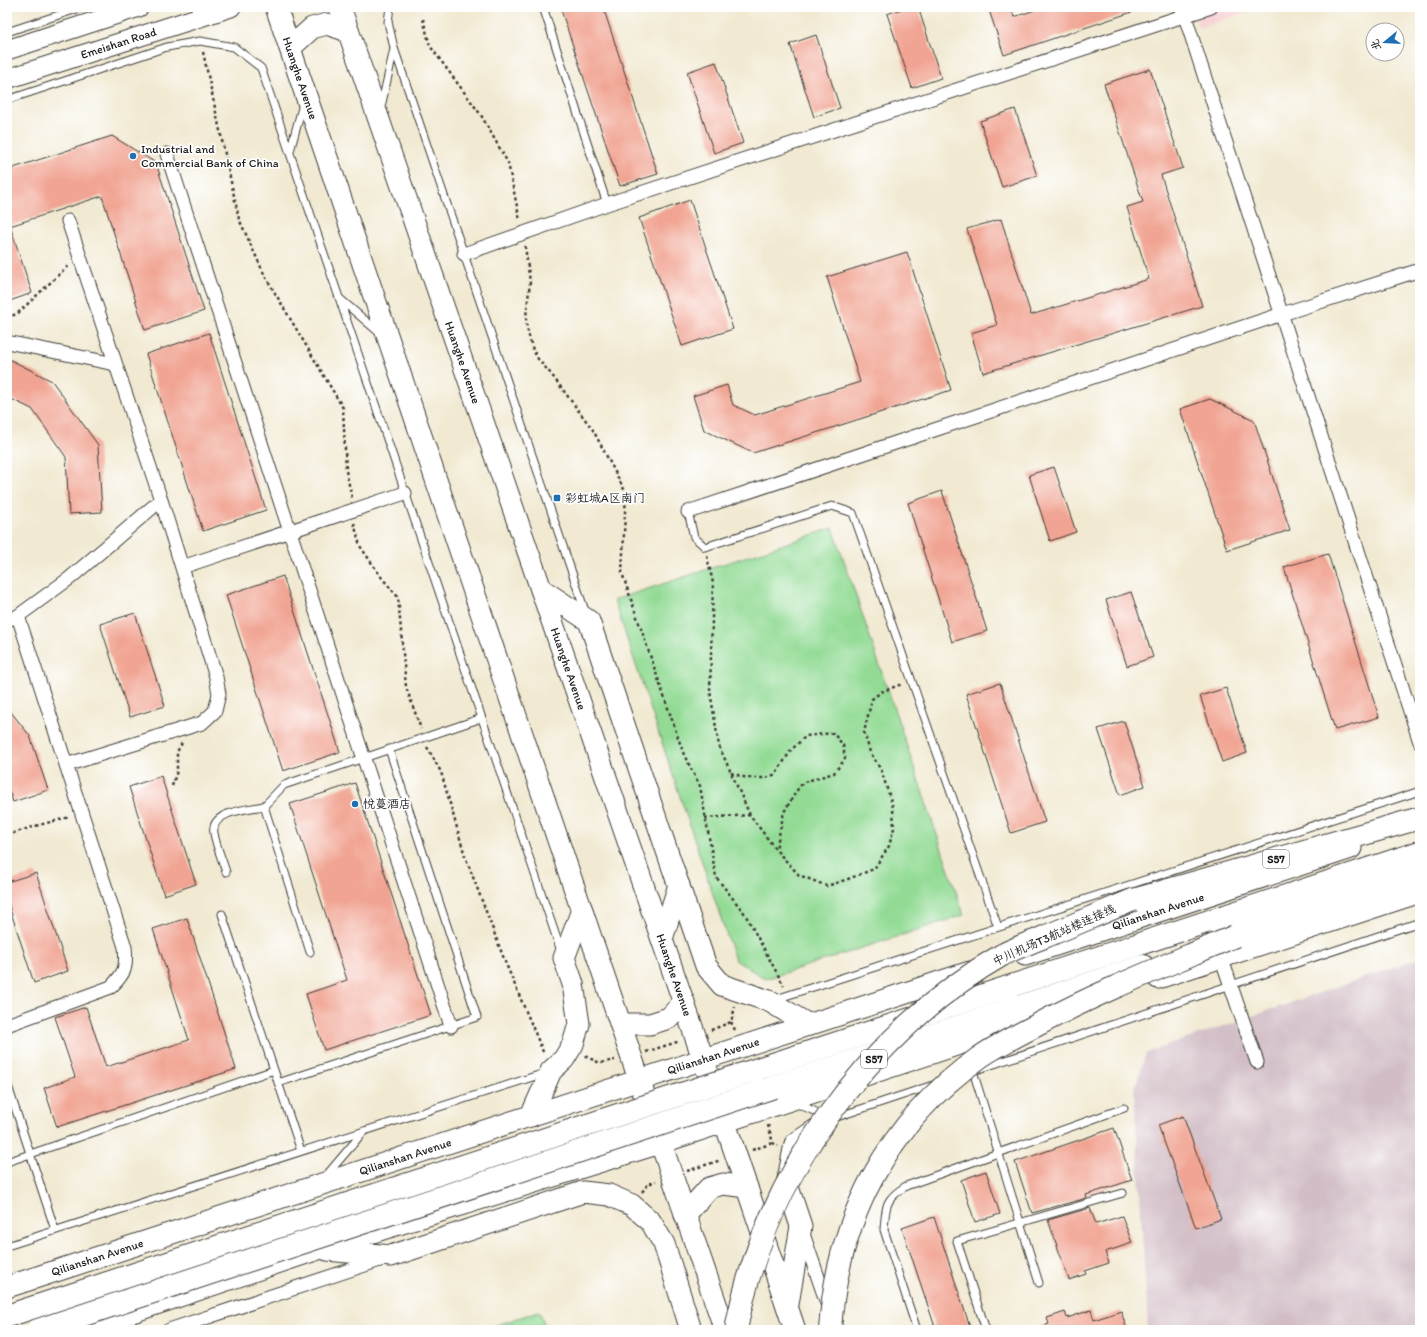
<svg xmlns="http://www.w3.org/2000/svg" width="1427" height="1337" font-family="Itim,'LXGW WenKai TC',sans-serif">
	<rect width="100%" height="100%" fill="#fff"/>
	<filter id="ink" filterUnits="userSpaceOnUse"><feTurbulence type="fractalNoise" baseFrequency=".025" numOctaves="2"/><feDisplacementMap in="SourceGraphic" scale="8" xChannelSelector="R" yChannelSelector="G"/><feConvolveMatrix kernelMatrix="1 2 1 2 8 2 1 2 1" color-interpolation-filters="sRGB"/></filter>
	<filter id="wash" filterUnits="userSpaceOnUse"><feTurbulence type="fractalNoise" baseFrequency=".012" numOctaves="4" result="noise"/><feDisplacementMap in="SourceGraphic" scale="16" xChannelSelector="R" yChannelSelector="G"/><feGaussianBlur stdDeviation="0.9" result="paint"/><feColorMatrix in="noise" values="0 0 0 0 0 0 0 0 0 0 0 0 0 0 0 0 0 1.4 0 .05"/><feComposite in="paint" operator="in"/></filter>
	<g filter="url(#wash)">
		<rect width="100%" height="100%" fill="#f1e9d1"/>
		<!-- built -->
		<path fill="#f7cfd2" d="M 1192,7 L 1262,7 L 1199,28 Z"/>
		<!-- industrial -->
		<path fill="#d2bdc6" d="M 1420,958 L 1420,1330 L 1148,1330 L 1134,1091 L 1146,1053 Z"/>
		<!-- green -->
		<path fill="#93db95" stroke="#587c58" d="M 833,528 L 964,915 L 766,979 L 735,960 L 614,600 Z
			M 539,1311 L 547,1330 L 482,1330 Z"/>
		<g id="blocks">
			<!-- building -->
			<path fill="#f1a493" d="M 560,7 L 603,7 L 658,174 L 620,186 Z
				M 907,7 L 918,7 L 941,78 L 912,88 L 887,14 Z
				M 988,7 L 1011,7 L 1014,17 L 1044,7 L 1141,7 L 1141,9 L 1004,55 Z
				M 816,35 L 840,108 L 814,117 L 790,44 Z
				M 716,62 L 743,143 L 714,153 L 687,72 Z
				M 1150,69 L 1183,168 L 1161,175 L 1202,306 L 983,373 L 971,333 L 997,325 L 967,229 L 1001,219 L 1031,315 L 1149,279 L 1127,207 L 1143,202 L 1104,84 Z
				M 1015,109 L 1037,176 L 1002,187 L 980,121 Z
				M 112,136 L 156,163 L 204,311 L 145,330 L 102,196 L 10,226 L 32,293 L 7,302 L 7,170 Z
				M 690,200 L 733,329 L 682,346 L 639,218 Z
				M 907,252 L 951,390 L 753,453 L 704,430 L 693,396 L 727,385 L 733,405 L 755,415 L 860,382 L 827,277 Z
				M 209,333 L 266,510 L 203,531 L 146,354 Z
				M 7,358 L 52,381 L 98,445 L 102,512 L 69,514 L 66,457 L 32,409 L 7,397 Z
				M 1210,399 L 1254,420 L 1290,530 L 1227,550 L 1180,409 Z
				M 1054,467 L 1076,532 L 1050,541 L 1029,475 Z
				M 942,491 L 987,631 L 952,642 L 908,503 Z
				M 1328,554 L 1379,717 L 1335,730 L 1284,567 Z
				M 283,576 L 340,752 L 283,771 L 226,595 Z
				M 1131,592 L 1153,657 L 1127,666 L 1106,600 Z
				M 135,613 L 165,706 L 130,717 L 100,624 Z
				M 1000,683 L 1045,822 L 1011,833 L 966,694 Z
				M 1226,688 L 1247,753 L 1222,762 L 1200,696 Z
				M 7,707 L 30,736 L 48,790 L 13,802 L 7,784 Z
				M 1124,721 L 1145,786 L 1120,795 L 1098,729 Z
				M 161,776 L 196,884 L 164,895 L 129,787 Z
				M 355,783 L 431,1015 L 324,1050 L 306,994 L 347,980 L 290,804 Z
				M 36,873 L 68,971 L 34,983 L 7,900 L 7,882 Z
				M 187,918 L 236,1069 L 57,1127 L 44,1088 L 75,1077 L 55,1017 L 86,1007 L 106,1067 L 189,1040 L 153,929 Z
				M 1183,1116 L 1221,1219 L 1196,1228 L 1158,1125 Z
				M 1114,1128 L 1132,1180 L 1086,1195 L 1087,1198 L 1032,1213 L 1015,1162 Z
				M 986,1171 L 1000,1214 L 975,1222 L 961,1180 Z
				M 1090,1208 L 1096,1224 L 1122,1216 L 1132,1243 L 1105,1252 L 1109,1263 L 1085,1271 L 1086,1274 L 1069,1280 L 1048,1220 Z
				M 934,1217 L 971,1330 L 936,1330 L 902,1228 Z
				M 1091,1310 L 1094,1320 L 1121,1311 L 1127,1330 L 1038,1330 L 1037,1328 L 1049,1324 L 1047,1318 L 1065,1312 L 1067,1318 Z"/>
		</g>
	</g>
	<g filter="url(#ink)">
		<use href="#blocks" fill-opacity="0" stroke="#3c3b37" stroke-width="1"/>
		<g fill="none" stroke-linecap="round" stroke-linejoin="round">
			<defs>
				<path id="lane" d="M 390,7 L 388,22 L 394,48 L 586,614
					M 543,7 L 607,204
					M 7,32 L 83,7
					M 7,100 L 167,47 L 200,41 L 234,47 L 261,68 L 561,951
					M 381,107 L 394,49
					M 290,151 L 303,104
					M 339,298 L 381,334
					M 688,512 L 694,537 L 705,547 L 832,506 L 853,513 L 998,927
					M 226,872 C 222,859 216,846 214,833 C 210,811 249,809 264,806
					M 222,914 L 301,1151
					M 310,952 L 264,806 L 284,785 L 482,718
					M 773,1000 L 1420,791
					M 976,1070 L 1420,922
					M 973,1071 L 1039,1283
					M 7,1083 L 55,1230
					M 278,1083 L 477,1017 L 389,749
					M 796,1103 L 825,1116
					M 834,1118 L 936,1084
					M 7,1162 L 274,1070
					M 325,1177 L 364,1131
					M 7,1246 L 545,1073
					M 917,1330 L 884,1230 C 886,1206 884,1200 906,1186 L 1124,1108
					M 986,1330 L 957,1241 L 1123,1193"/>
				<path id="street" d="M 1182,7 L 1420,742
					M 167,154 L 451,1026
					M 464,254 L 607,204 L 1211,7
					M 7,342 L 115,364
					M 688,512 L 1282,314 L 1420,270
					M 182,567 L 405,493
					M 7,620 L 18,616 L 70,578 L 161,500
					M 66,765 L 202,723 L 215,711 L 219,694 L 216,677 L 161,500 L 68,221
					M 1221,957 L 1257,1062
					M 7,1025 L 111,987 C 125,973 127,968 125,947 L 18,616
					M 802,1231 L 829,1309
					M 169,1330 L 383,1259"/>
				<g id="secondary">
					<path d="M 7,50 L 139,7"/>
					<path id="s1" d="M 7,79 L 231,7"/>
				</g>
				<g id="primary">
					<path id="s2" d="M 276,7 L 644,1094"/>
					<path id="s3" d="M 340,7 L 708,1073"/>
					<path d="M 290,48 L 312,28 L 327,24 L 348,31"/>
					<path d="M 541,589 L 589,621 L 706,966 L 722,985 L 769,1001 L 809,1025"/>
					<path d="M 662,939 L 679,885"/>
					<path id="s4" d="M 1025,955 L 1351,848"/>
					<path d="M 1158,978 L 1420,892"/>
					<path d="M 621,1024 L 650,1024 L 669,1018 L 684,1002"/>
					<path d="M 720,1108 L 795,1330"/>
					<path d="M 531,1116 L 551,1071 L 564,1059 L 573,1044 L 579,1024 L 573,984 L 564,958 L 582,910"/>
					<path d="M 656,1129 L 725,1330"/>
					<path d="M 685,1215 L 709,1188 L 723,1184 L 747,1187"/>
					<path d="M 327,1250 L 391,1256 L 583,1192 L 609,1195 L 632,1205 L 651,1222 L 664,1244 L 691,1330"/>
					<path id="s5" d="M 7,1287 L 970,972"/>
					<path d="M 788,1304 L 801,1226 L 787,1184 L 795,1144 L 823,1125"/>
					<path d="M 79,1330 L 318,1249 L 660,1143 L 1035,1019"/>
				</g>
				<path id="highway" d="M 1133,900 L 1420,818
					M 1216,942 L 1420,875
					M 767,1066 L 1420,852
					M 774,1087 L 1143,966"/>
			</defs>
			<!-- lane casing -->
			<use href="#lane" stroke="#3c3b37" stroke-width="9"/>
			<!-- street casing -->
			<use href="#street" stroke="#3c3b37" stroke-width="15"/>
			<!-- secondary casing -->
			<use href="#secondary" stroke="#3c3b37" stroke-width="21"/>
			<!-- primary casing -->
			<use href="#primary" stroke="#3c3b37" stroke-width="23"/>
			<!-- highway casing -->
			<use href="#highway" stroke="#3c3b37" stroke-width="24"/>
			<!-- path -->
			<path stroke="#3c3b37" stroke-width="2.5" stroke-dasharray="3 3" stroke-linecap="butt" d="M 423,19 L 430,46 L 481,115 L 508,163 L 520,221
				M 203,52 L 239,219 L 265,276 L 343,408 L 346,471 L 352,498
				M 525,246 L 530,282 L 526,317 L 527,329 L 533,350 L 538,359 L 551,374 L 593,430 L 626,493 L 622,573 L 684,755 L 700,786 L 716,877 L 745,914 L 784,986
				M 7,318 L 18,313 L 68,266
				M 354,523 L 360,546 L 382,578 L 398,597 L 406,687 L 421,729
				M 707,556 L 713,583 L 710,691 L 719,746 L 750,815 L 776,850 L 799,875 L 827,886 L 848,879 L 874,869 L 889,846 L 894,828 L 893,807 L 881,770 L 870,752 L 864,732 L 872,699 L 881,692 L 902,684
				M 427,747 L 441,772 L 465,856 L 506,964 L 544,1054
				M 731,773 L 747,778 L 766,778 L 776,774 L 791,750 L 806,736 L 833,733 L 843,745 L 845,759 L 834,773 L 804,782 L 799,787 L 784,812 L 776,849
				M 172,786 L 177,771 L 177,752 L 182,743
				M 705,818 L 750,815
				M 7,835 L 39,825 L 70,817
				M 731,1022 L 735,1030
				M 711,1030 L 731,1022 L 735,1007
				M 646,1052 L 680,1041
				M 585,1056 L 600,1063 L 615,1060
				M 768,1125 L 773,1143 L 778,1146
				M 752,1150 L 773,1143
				M 687,1171 L 721,1160
				M 642,1192 L 648,1184 L 656,1181"/>
			<!-- lane -->
			<use href="#lane" stroke="#fff" stroke-width="7"/>
			<!-- street -->
			<use href="#street" stroke="#fff" stroke-width="13"/>
			<!-- secondary -->
			<use href="#secondary" stroke="#fff" stroke-width="19"/>
			<!-- primary -->
			<use href="#primary" stroke="#fff" stroke-width="21"/>
			<!-- highway -->
			<use href="#highway" stroke="#fff" stroke-width="22"/>
			<defs>
				<path id="highway-bridge" d="M 7,1316 L 767,1066
					M 38,1330 L 774,1087
					M 736,1330 C 764,1178 868,1032 1002,955 C 1015,948 1030,943 1044,937 C 1074,925 1103,912 1133,900
					M 830,1330 C 837,1219 888,1122 980,1057 C 999,1044 1020,1034 1041,1023 C 1103,990 1170,964 1235,936"/>
			</defs>
			<!-- highway-bridge casing -->
			<use href="#highway-bridge" stroke="#3c3b37" stroke-width="24" stroke-linecap="butt"/>
			<!-- highway-bridge -->
			<use href="#highway-bridge" stroke="#fff" stroke-width="22"/>
		</g>
	</g>
	<!-- markers -->
	<g fill="#1f6fb2" stroke="#fff" stroke-width="1.5">
		<circle cx="133" cy="156" r="4"/>
		<rect x="553" y="494" width="8" height="8" rx="2"/>
		<circle cx="355" cy="804" r="4"/>
	</g>
	<g text-anchor="middle" stroke-width="3.5" stroke-linejoin="round" paint-order="stroke">
		<!-- shield labels -->
		<g fill="#fff" stroke="#606060" stroke-width="1">
			<rect x="1263" y="850" width="26" height="18" rx="3"/>
			<rect x="861" y="1050" width="26" height="18" rx="3"/>
		</g>
		<g font-size="11" font-weight="bold" fill="#1c1c1c">
			<text x="1276" y="863">S57</text>
			<text x="874" y="1063">S57</text>
		</g>
		<!-- street labels -->
		<g font-size="12" fill="#1c1c1c" stroke="#fff">
			<text dy="4" stroke="none"><textPath href="#s1" startOffset="117">Emeishan Road</textPath></text>
			<text dy="4" stroke="none"><textPath href="#s2" startOffset="75">Huanghe Avenue</textPath></text>
			<text dy="4" stroke="none"><textPath href="#s3" startOffset="376">Huanghe Avenue</textPath></text>
			<text dy="4" stroke="none"><textPath href="#s3" startOffset="700">Huanghe Avenue</textPath></text>
			<text dy="4" stroke="none"><textPath href="#s4" startOffset="140">Qilianshan Avenue</textPath></text>
			<text transform="translate(1054 935) rotate(-24)" y="4">中川机场T3航站楼连接线</text>
			<text dy="4" stroke="none"><textPath href="#s3" startOffset="1024">Huanghe Avenue</textPath></text>
			<text dy="4" stroke="none"><textPath href="#s5" startOffset="743">Qilianshan Avenue</textPath></text>
			<text dy="4" stroke="none"><textPath href="#s5" startOffset="419">Qilianshan Avenue</textPath></text>
			<text dy="4" stroke="none"><textPath href="#s5" startOffset="95">Qilianshan Avenue</textPath></text>
		</g>
		<!-- poi labels -->
		<g font-size="12" fill="#1c1c1c" stroke="#fff" text-anchor="start">
			<text x="141" y="153">Industrial and<tspan x="141" dy="14">Commercial Bank of China</tspan></text>
			<text x="565" y="502">彩虹城A区南门</text>
			<text x="363" y="808">悦蔓酒店</text>
		</g>
	</g>
	<!-- margin -->
	<rect width="1427" height="1337" fill="none" stroke="#fff" stroke-width="24"/>
	<!-- north arrow -->
	<g transform="translate(1385 42) rotate(252)"><circle r="19" fill="#ffffff" stroke="#a4a4a4"/>
	<path d="M0-3L7 15L0 10L-7 15Z" fill="#1f6fb2"/>
	<text y="-6" font-size="11" font-weight="bold" text-anchor="middle" fill="#1c1c1c">北</text>
	</g>
</svg>
